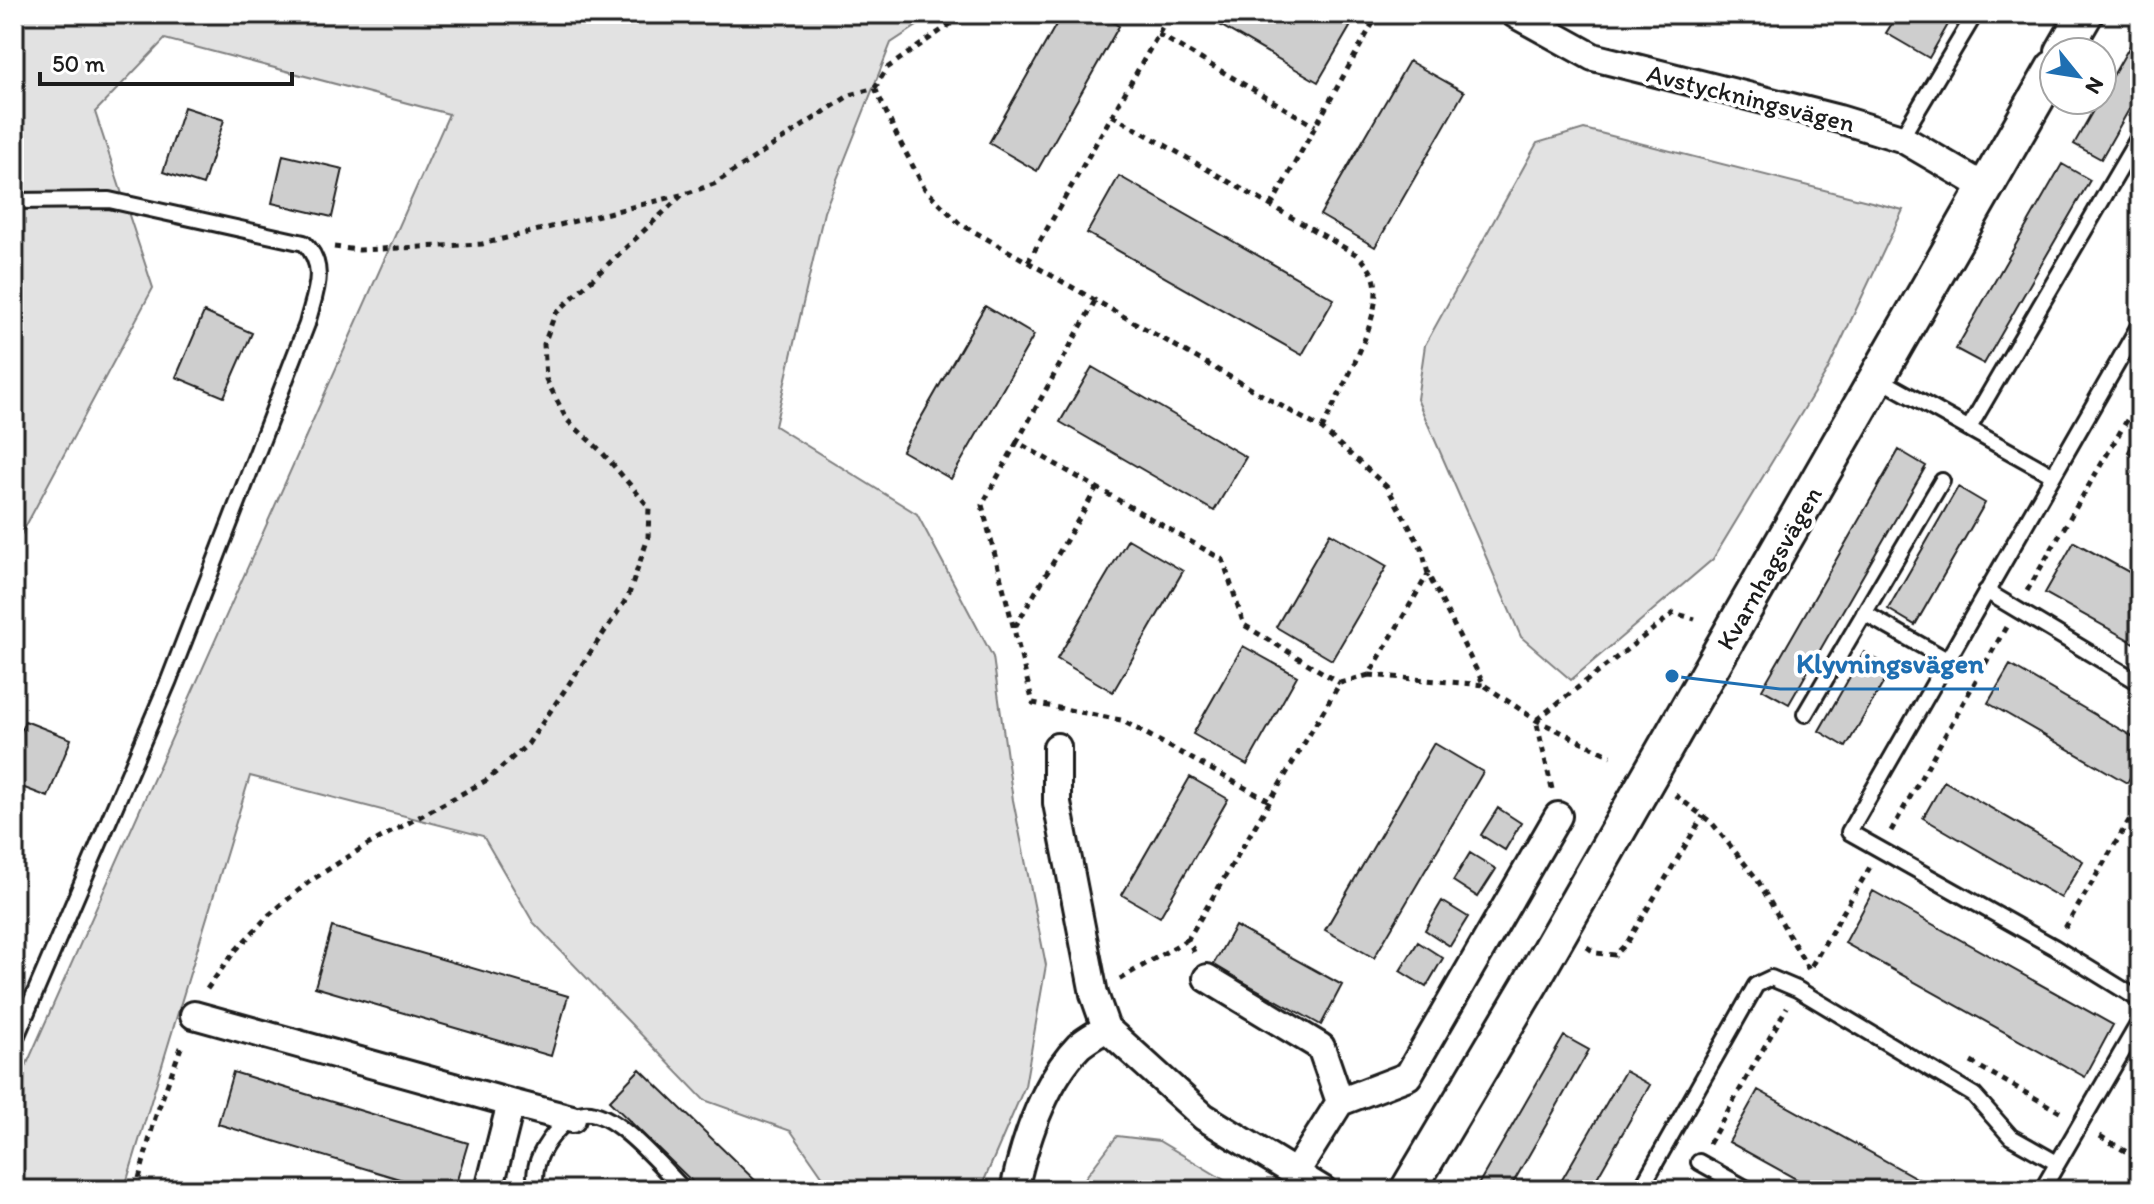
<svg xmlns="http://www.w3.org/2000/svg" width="2154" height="1204" font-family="Itim,sans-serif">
	<rect width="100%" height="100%" fill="#fff"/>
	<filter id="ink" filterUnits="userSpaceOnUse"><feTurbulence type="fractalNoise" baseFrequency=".0125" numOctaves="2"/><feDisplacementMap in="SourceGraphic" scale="16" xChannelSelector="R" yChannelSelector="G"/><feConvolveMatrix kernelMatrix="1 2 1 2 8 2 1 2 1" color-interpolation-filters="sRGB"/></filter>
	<g filter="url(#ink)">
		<!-- green -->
		<path fill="#e2e2e2" stroke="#7f7f7f" stroke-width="2" d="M 14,14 L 935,14 L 891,43 L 824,212 L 775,426 L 917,514 L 993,657 L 1013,800 L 1046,965 L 1025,1086 L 980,1190 L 832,1190 L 791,1131 L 704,1100 L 533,922 L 483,836 L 250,776 L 124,1190 L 14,1190 L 14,1093 L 449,114 L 165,39 L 95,112 L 153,288 L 14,548 Z
			M 1584,129 L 1903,210 L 1827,371 L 1713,559 L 1571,680 L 1521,637 L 1417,399 L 1425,345 L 1537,143 Z
			M 1117,1136 L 1159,1141 L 1241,1190 L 1076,1190 Z"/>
		<!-- building -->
		<path fill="#cecece" stroke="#1c1c1c" stroke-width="2" d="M 1062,14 L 1098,14 L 1119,26 L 1037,171 L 989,143 Z
			M 1201,14 L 1328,14 L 1350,27 L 1318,82 Z
			M 1898,14 L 1954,14 L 1929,58 L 1886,33 Z
			M 2140,28 L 2140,90 L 2101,159 L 2074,144 L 2099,100 L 2102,100 L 2102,95 Z
			M 1409,61 L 1464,92 L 1375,247 L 1320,215 Z
			M 184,107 L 224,120 L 203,185 L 163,172 Z
			M 283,155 L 343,169 L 332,217 L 272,203 Z
			M 2062,164 L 2090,180 L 1984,364 L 1956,349 Z
			M 1119,176 L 1334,299 L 1302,355 L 1087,233 Z
			M 985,306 L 1034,335 L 951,479 L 902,451 Z
			M 204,312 L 252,333 L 224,397 L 176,377 Z
			M 1092,367 L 1246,457 L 1214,511 L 1060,422 Z
			M 2140,430 L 2140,459 L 2128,452 Z
			M 1899,450 L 1926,466 L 1789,704 L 1762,689 Z
			M 1958,487 L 1985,503 L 1915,625 L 1888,609 Z
			M 1330,533 L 1387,566 L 1332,660 L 1276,627 Z
			M 1128,539 L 1183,571 L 1113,692 L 1057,659 Z
			M 2074,542 L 2140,578 L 2140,646 L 2045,593 Z
			M 1243,646 L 1297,676 L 1247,765 L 1193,734 Z
			M 1864,652 L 1892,668 L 1846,747 L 1819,731 Z
			M 2010,665 L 2140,741 L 2140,760 L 2127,783 L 1988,703 Z
			M 25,721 L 71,739 L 48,797 L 14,784 L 14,749 Z
			M 1434,743 L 1483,772 L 1374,958 L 1325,930 Z
			M 1190,777 L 1228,799 L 1160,917 L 1122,895 Z
			M 1944,781 L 2083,861 L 2061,898 L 1923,818 Z
			M 1498,808 L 1521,823 L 1505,850 L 1481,835 Z
			M 1470,853 L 1496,869 L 1478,897 L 1453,881 Z
			M 1873,891 L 2113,1025 L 2085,1077 L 1845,943 Z
			M 1442,901 L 1468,917 L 1450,946 L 1425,930 Z
			M 1235,926 L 1342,985 L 1321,1025 L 1213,965 Z
			M 332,927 L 568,996 L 551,1056 L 315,987 Z
			M 1418,942 L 1443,958 L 1426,987 L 1400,971 Z
			M 1564,1036 L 1589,1050 L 1509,1190 L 1475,1190 Z
			M 640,1069 L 765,1190 L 701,1190 L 609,1101 Z
			M 1625,1071 L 1650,1085 L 1590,1190 L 1556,1190 Z
			M 233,1072 L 468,1143 L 454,1190 L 436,1190 L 218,1124 Z
			M 1758,1090 L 1938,1190 L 1816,1190 L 1729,1142 Z"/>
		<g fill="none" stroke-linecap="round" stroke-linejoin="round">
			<defs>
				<path id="service" d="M 1901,138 L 1975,14
					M 14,201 L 109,200 L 304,243 C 329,267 314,295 307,324 L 169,680 L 14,1042
					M 2140,324 L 1849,832 L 2054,947 L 2140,1000
					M 1878,378 L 2052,475
					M 1969,428 L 2140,135
					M 1986,591 L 2140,683
					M 1864,613 L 1947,660
					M 1805,714 L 1942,481
					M 1699,1162 L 1749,1190
					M 536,1190 C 532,1168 540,1151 554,1134 C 561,1126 573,1114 584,1113 C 614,1109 663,1169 684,1190
					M 1640,1190 L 1756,985 L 1771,978 L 1797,989 L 1974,1095 L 2011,1137 L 2057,1163
					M 2042,1190 L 2140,1021"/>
				<path id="minor" d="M 1515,14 L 1593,57 L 1839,119 L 1901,138 L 1985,187
					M 1057,747 L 1057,803 L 1094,994 L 1106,1028 L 1204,1117 L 1323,1190
					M 1207,978 L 1321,1047 L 1340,1102
					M 194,1015 L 511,1103 L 489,1190
					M 511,1103 L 572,1119
					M 1296,1172 L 1340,1102 L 1408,1076 L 1558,816
					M 1014,1190 C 1025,1140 1043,1083 1079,1046 C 1087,1039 1097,1034 1106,1028"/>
				<path id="tertiary" d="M 2063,52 L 2085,14
					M 1408,1190 L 1533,979 L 2054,68"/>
			</defs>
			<!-- service casing -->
			<use href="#service" stroke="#1c1c1c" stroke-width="20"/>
			<!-- minor casing -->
			<use href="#minor" stroke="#1c1c1c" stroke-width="32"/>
			<!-- tertiary casing -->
			<use href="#tertiary" stroke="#1c1c1c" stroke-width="40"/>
			<!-- path -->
			<path stroke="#1c1c1c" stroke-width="5" stroke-dasharray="6 6" stroke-linecap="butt" d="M 1158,34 L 1315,126
				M 875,88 L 897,136 L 925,189 L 959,223 L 1322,429 L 1387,487 L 1422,549 L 1428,574 L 1484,685 L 1536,720 L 1611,756
				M 1112,115 L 1359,256 C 1366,264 1373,272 1375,282 C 1383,319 1338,394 1322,429
				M 1271,206 L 1373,23 L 1405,14
				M 334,247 L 359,250 L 482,244 L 681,195
				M 1028,262 L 1170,14
				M 1095,301 L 1017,442 L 1223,560 L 1244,625 L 1340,683
				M 1017,442 L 982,505 L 1033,703 L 1121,720 L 1271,802
				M 2027,591 L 2140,398
				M 1015,627 L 1097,488
				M 1369,675 L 1484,685
				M 1552,789 L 1536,720 L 1674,613 L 1695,619
				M 1675,795 L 1712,823 L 1757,879 L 1809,970 L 1870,867
				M 1891,831 L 2006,627
				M 2065,928 L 2140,802
				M 1587,947 L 1596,953 L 1615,955 L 1627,943 L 1703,816
				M 1194,952 L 1188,939 L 1340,683 L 1369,675 L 1428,574
				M 1120,979 L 1188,939
				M 207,989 L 234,952 L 269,915 L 310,881 L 362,848 L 487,780 L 528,744 L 628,597 L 648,538 L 649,507 L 601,451 L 567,420 L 546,379 L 544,344 L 555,314 L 682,195 L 714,184 L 850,95 L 875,88 L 887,68 L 965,14
				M 1971,1062 L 2060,1112
				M 2100,1136 L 2140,1160
				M 1709,1144 L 1787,1007
				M 136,1190 L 155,1118 L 183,1042"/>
			<!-- service -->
			<use href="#service" stroke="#fff" stroke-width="14"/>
			<!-- minor -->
			<use href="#minor" stroke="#fff" stroke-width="26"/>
			<!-- tertiary -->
			<use href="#tertiary" stroke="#fff" stroke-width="34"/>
		</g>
	</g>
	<g text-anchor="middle" stroke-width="8" stroke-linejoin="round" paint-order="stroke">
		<!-- street labels -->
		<g font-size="26" fill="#1c1c1c" stroke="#fff">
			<text transform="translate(1751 98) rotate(14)" y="9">Avstyckningsvägen</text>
			<text transform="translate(1769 568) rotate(-60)" y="9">Kvarnhagsvägen</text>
		</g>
	</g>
	<!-- callouts -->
	<path fill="none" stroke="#1f6fb2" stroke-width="3" d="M1672 676L1780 689H1999"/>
	<circle fill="#1f6fb2" stroke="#fff" stroke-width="3" cx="1672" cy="676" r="8"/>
	<g font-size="28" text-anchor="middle" font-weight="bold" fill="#1f6fb2" stroke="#fff" stroke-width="8" stroke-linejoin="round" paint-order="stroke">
		<text x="1890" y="673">Klyvningsvägen</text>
	</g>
	<!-- margin -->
	<rect width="2154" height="1204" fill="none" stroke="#fff" stroke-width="48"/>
	<rect x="24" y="24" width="2106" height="1156" fill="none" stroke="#1c1c1c" stroke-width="3" filter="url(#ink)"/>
	<!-- north arrow -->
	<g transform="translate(2078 76) rotate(120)"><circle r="38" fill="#ffffff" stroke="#a4a4a4" stroke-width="2"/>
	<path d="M0-6L14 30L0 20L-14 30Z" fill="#1f6fb2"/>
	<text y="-12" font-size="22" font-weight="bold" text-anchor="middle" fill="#1c1c1c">N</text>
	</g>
	<!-- scale -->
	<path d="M40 72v12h252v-12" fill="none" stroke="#1c1c1c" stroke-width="4"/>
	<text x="52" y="72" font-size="24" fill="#1c1c1c" stroke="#ffffff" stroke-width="6" paint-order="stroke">50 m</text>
</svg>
